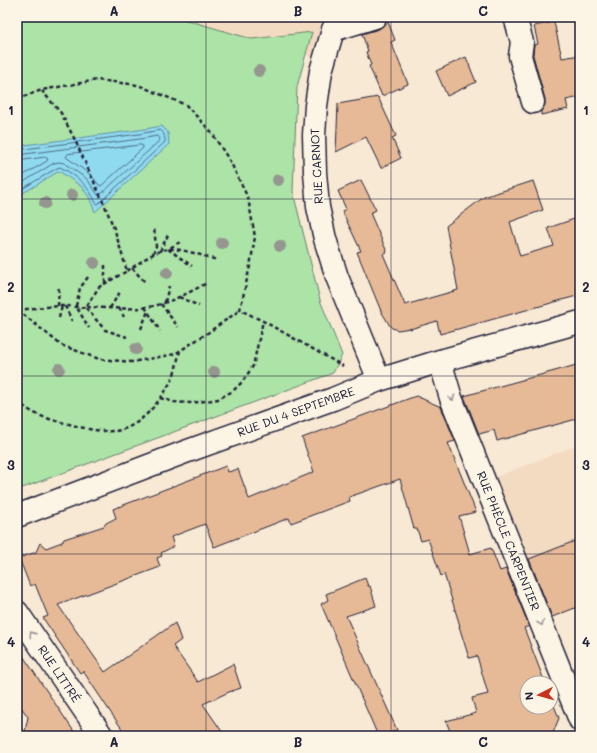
<svg xmlns="http://www.w3.org/2000/svg" width="597" height="753" font-family="Mali,sans-serif">
	<rect width="100%" height="100%" fill="#f8e9d5"/>
	<filter id="ink" filterUnits="userSpaceOnUse"><feTurbulence type="fractalNoise" baseFrequency=".025" numOctaves="2"/><feDisplacementMap in="SourceGraphic" scale="8" xChannelSelector="R" yChannelSelector="G"/><feConvolveMatrix kernelMatrix="1 2 1 2 8 2 1 2 1" color-interpolation-filters="sRGB"/></filter>
	<g filter="url(#ink)">
		<!-- built -->
		<path fill="#f3dbc2" d="M 142,17 L 329,17 L 319,58 Z
			M 580,444 L 580,606 L 551,617 L 493,478 Z"/>
		<!-- green -->
		<path fill="#ace3a6" stroke="#678270" d="M 17,17 L 176,17 L 252,39 L 312,32 L 297,87 L 293,192 L 320,300 L 342,355 L 333,373 L 17,490 Z"/>
		<!-- water -->
		<path fill="#90daf0" stroke="#6490a8" d="M 162,126 L 168,133 L 169,144 L 95,212 L 89,197 L 82,187 L 59,171 L 30,189 L 17,196 L 17,146 L 139,130 Z"/>
		<g fill="none" stroke-linecap="round" stroke-linejoin="round">
			<!-- shore -->
			<path stroke="#4e6c83" stroke-width="1" d="M 141,145 L 143,146 L 143,148 L 101,186 L 99,185 L 91,175 L 66,157 L 68,154 Z
				M 17,150 L 139,134 L 160,130 C 164,132 165,137 165,142 L 98,204 L 96,203 C 89,186 76,175 60,167 L 57,168 L 17,192
				M 17,155 L 140,139 L 157,136 L 160,138 L 159,141 L 100,195 L 98,195 L 87,179 L 64,163 L 59,162 L 54,163 L 17,186
				M 17,161 L 45,157 L 48,159 L 47,161 L 17,179"/>
		</g>
		<!-- building -->
		<path fill="#e7ba97" stroke="#22223b" d="M 388,22 L 395,40 L 391,42 L 408,84 L 382,96 L 369,66 L 371,65 L 366,52 L 368,51 L 362,34 L 379,29 Z
			M 554,22 L 562,58 L 580,55 L 580,97 L 566,100 L 568,109 L 541,115 L 541,111 L 545,105 L 545,99 L 533,55 L 534,45 L 538,44 L 534,26 Z
			M 466,57 L 476,82 L 447,96 L 436,71 Z
			M 378,97 L 396,136 L 392,138 L 401,158 L 381,168 L 366,137 L 336,152 L 338,104 Z
			M 361,180 L 376,210 L 370,213 L 387,252 L 383,254 L 405,305 L 458,290 L 446,226 L 484,197 L 533,181 L 543,210 L 510,222 L 520,256 L 554,246 L 548,228 L 580,217 L 580,295 L 440,334 L 437,321 L 410,329 L 410,328 L 398,330 L 392,328 L 390,326 L 381,311 L 357,252 L 361,251 L 342,211 L 346,209 L 338,191 Z
			M 580,364 L 580,418 L 497,441 L 494,430 L 479,434 L 464,396 Z
			M 416,396 L 441,407 L 455,441 L 448,443 L 476,512 L 459,516 L 470,554 L 491,548 L 500,571 L 506,569 L 529,626 L 524,628 L 545,683 L 527,683 L 527,707 L 551,707 L 551,698 L 559,718 L 553,733 L 548,736 L 452,736 L 446,721 L 476,713 L 472,698 L 488,694 L 477,656 L 469,658 L 459,626 L 460,626 L 444,574 L 441,576 L 428,539 L 421,541 L 417,529 L 414,529 L 400,479 L 349,497 L 350,501 L 291,523 L 289,518 L 214,547 L 205,524 L 171,537 L 174,546 L 161,553 L 162,556 L 157,558 L 160,567 L 58,605 L 105,672 L 175,623 L 181,640 L 173,646 L 198,682 L 233,664 L 241,688 L 229,692 L 203,704 L 225,736 L 127,736 L 111,713 L 83,671 L 80,673 L 43,618 L 48,616 L 35,584 L 30,586 L 19,558 L 36,552 L 40,543 L 46,548 L 62,542 L 64,539 L 104,526 L 106,523 L 116,518 L 113,509 L 226,466 L 228,472 L 238,469 L 249,499 L 314,472 L 302,438 Z
			M 580,539 L 580,606 L 552,617 L 529,559 Z
			M 365,578 L 368,586 L 370,586 L 376,606 L 346,616 L 397,730 L 383,736 L 378,736 L 321,604 L 328,600 L 326,594 Z
			M 17,647 L 77,736 L 24,736 L 28,717 L 17,701 Z"/>
		<g fill="none" stroke-linecap="round" stroke-linejoin="round">
			<defs>
				<path id="minor" d="M 515,17 L 522,42 L 520,56 L 533,102
					M 333,30 L 375,17
					M 440,361 L 451,398 L 580,720
					M 17,612 L 102,736"/>
				<path id="tertiary" d="M 338,17 L 333,30 L 321,71 L 316,106 L 314,135 L 315,172 L 318,207 L 325,239 L 337,277 L 379,380
					M 17,516 L 185,452 L 333,399 L 379,380 L 440,361 L 580,322"/>
			</defs>
			<!-- minor casing -->
			<use href="#minor" stroke="#22223b" stroke-width="25"/>
			<!-- tertiary casing -->
			<use href="#tertiary" stroke="#22223b" stroke-width="25"/>
			<!-- path -->
			<path stroke="#22223b" stroke-width="2.5" stroke-dasharray="4 3" stroke-linecap="butt" d="M 17,99 L 42,90 L 97,80 L 138,85 L 186,105 L 212,133 L 231,163 L 248,198 L 255,237 L 250,266 L 240,310 L 263,321 L 343,366
				M 180,242 L 168,249 L 192,266
				M 160,251 L 168,235
				M 153,254 L 156,246 L 154,228
				M 132,268 L 145,282
				M 127,271 C 140,263 153,251 168,249 C 181,248 203,256 217,260
				M 88,277 L 80,288 L 76,306 L 89,328
				M 105,283 L 105,265
				M 179,297 L 199,306
				M 165,302 L 169,286
				M 161,304 L 178,327
				M 58,306 L 59,285
				M 65,306 L 72,321
				M 87,307 C 110,308 139,311 161,304 C 177,299 192,291 207,283
				M 145,307 L 160,331
				M 86,308 L 105,330 L 127,337
				M 110,308 L 120,292
				M 119,308 L 124,317
				M 18,310 C 34,308 51,306 67,306 C 73,306 81,309 86,307 L 99,287 L 127,271 L 115,231 L 105,206 L 74,138 L 61,113 L 42,91
				M 18,310 L 61,345 L 99,359 L 132,362 L 175,354 L 209,332 L 240,310
				M 59,318 L 62,306
				M 141,329 L 148,311
				M 160,398 L 174,402 L 190,403 L 206,401 L 218,399 L 233,391 L 243,381 L 253,366 L 263,321
				M 17,401 C 34,416 48,419 69,424 C 83,428 99,432 114,431 C 138,430 161,401 171,381 C 176,372 177,361 180,351"/>
			<!-- minor -->
			<use href="#minor" stroke="#fcf5e5" stroke-width="22"/>
			<!-- tertiary -->
			<use href="#tertiary" stroke="#fcf5e5" stroke-width="22"/>
		</g>
		<!-- trees -->
		<g fill="#95968f">
			<circle cx="259" cy="71" r="6"/>
			<circle cx="278" cy="180" r="6"/>
			<circle cx="72" cy="195" r="6"/>
			<circle cx="45" cy="203" r="6"/>
			<circle cx="222" cy="243" r="6"/>
			<circle cx="280" cy="246" r="6"/>
			<circle cx="94" cy="263" r="6"/>
			<circle cx="167" cy="273" r="6"/>
			<circle cx="136" cy="349" r="6"/>
			<circle cx="59" cy="369" r="6"/>
			<circle cx="214" cy="372" r="6"/>
		</g>
		<!-- one-way arrows -->
		<defs><path id="oneway-chevron" d="M-2-3.5L2.5 0L-2 3.5" fill="none" stroke-width="1.6" stroke-linecap="round" stroke-linejoin="round"/></defs>
		<g stroke="#9a9698">
			<use href="#oneway-chevron" transform="translate(452 398) rotate(71)"/>
			<use href="#oneway-chevron" transform="translate(541 623) rotate(68)"/>
			<use href="#oneway-chevron" transform="translate(32 634) rotate(-124)"/>
		</g>
	</g>
	<!-- grid -->
	<path fill="none" stroke="#22223b" stroke-width="1" stroke-opacity="0.55" d="M 206,17 L 206,736M 391,17 L 391,736M 17,199 L 580,199M 17,376 L 580,376M 17,554 L 580,554"/>
	<g text-anchor="middle" stroke-width="4" stroke-linejoin="round" paint-order="stroke">
		<!-- street labels -->
		<g font-size="12" fill="#22223b" stroke="#fcf5e5">
			<text transform="translate(317 166) rotate(-93)" y="4">RUE CARNOT</text>
			<text transform="translate(296 412) rotate(-20)" y="4">RUE DU 4 SEPTEMBRE</text>
			<text transform="translate(508 541) rotate(68)" y="4">RUE PHÈCLE CARPENTIER</text>
			<text transform="translate(59 674) rotate(56)" y="4">RUE LITTRÉ</text>
		</g>
	</g>
	<!-- margin -->
	<rect width="597" height="753" fill="none" stroke="#fcf5e5" stroke-width="44"/>
	<!-- north arrow -->
	<g transform="translate(539 695) rotate(264)"><circle r="19" fill="#fcf5e5" stroke="#a5a1a1"/>
	<path d="M0-3L7 15L0 10L-7 15Z" fill="#c8321e"/>
	<text y="-6" font-size="11" font-weight="bold" text-anchor="middle" fill="#22223b">N</text>
	</g>
	<rect x="22" y="22" width="553" height="709" fill="none" stroke="#22223b" stroke-width="1.5"/>
	<g font-size="13" text-anchor="middle" font-weight="bold" fill="#22223b">
		<text x="114" y="16">A</text>
		<text x="298" y="16">B</text>
		<text x="483" y="16">C</text>
		<text x="11" y="115">1</text>
		<text x="586" y="115">1</text>
		<text x="11" y="292">2</text>
		<text x="586" y="292">2</text>
		<text x="11" y="470">3</text>
		<text x="586" y="470">3</text>
		<text x="11" y="647">4</text>
		<text x="586" y="647">4</text>
		<text x="114" y="747">A</text>
		<text x="298" y="747">B</text>
		<text x="483" y="747">C</text>
	</g>
</svg>
